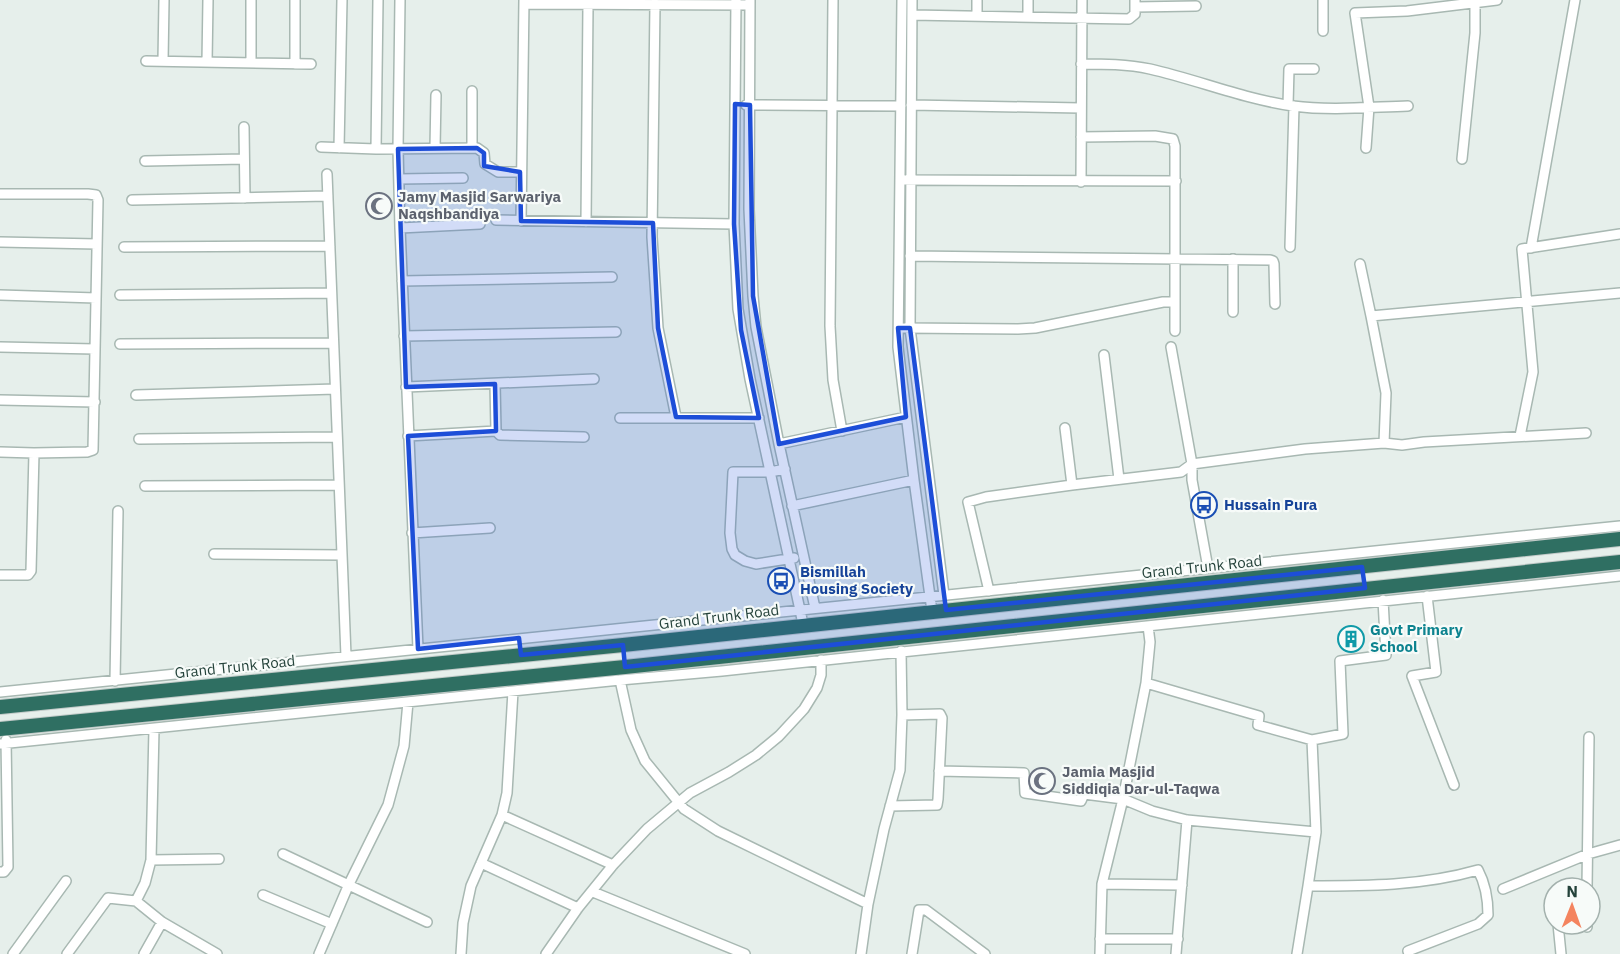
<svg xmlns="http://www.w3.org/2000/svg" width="1620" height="954" font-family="'IBM Plex Sans',sans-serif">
	<rect width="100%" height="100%" fill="#e6efeb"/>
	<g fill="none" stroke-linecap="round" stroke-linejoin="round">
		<defs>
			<path id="minor" d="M 295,0 L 295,64
				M 400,0 L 398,149 L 400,228 L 418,649
				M 736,0 L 734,224 L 738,309 L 750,379 L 803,624
				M 750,0 L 749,209 L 753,296 L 756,327 L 779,444 L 815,608
				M 833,0 L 830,326 L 833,380 L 842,431
				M 902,0 L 898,347 L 914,480 L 932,611
				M 912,0 L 910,328 L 944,595
				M 1323,0 L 1323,31
				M 524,4 L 750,5
				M 655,4 L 652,237 L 658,328 L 676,417
				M 1135,7 L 1196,6
				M 912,15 L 1129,19 L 1135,14 L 1135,0
				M 977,16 L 977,0
				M 1028,16 L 1028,0
				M 146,61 L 311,64
				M 163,61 L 164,0
				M 207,62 L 208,0
				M 251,63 L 251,0
				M 1081,64 C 1104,64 1127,64 1150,69 C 1198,80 1244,99 1293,106 C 1330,111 1371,107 1408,106
				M 746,105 L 901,106
				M 911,105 L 1080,108
				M 1288,105 L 1289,69 L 1314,69
				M 244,127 L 245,198
				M 1081,137 L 1155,136 L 1173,139 L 1175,146 L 1175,331
				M 321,147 L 376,149 L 477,148 L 484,153 L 485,164 L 498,172 L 520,172
				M 339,148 L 342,0
				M 435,148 L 436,95
				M 472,148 L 472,91
				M 1366,148 L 1369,107 L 1355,13 L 1407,11 L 1497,0
				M 376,149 L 378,0
				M 1462,159 L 1475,33 L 1475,2
				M 145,161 L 244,159
				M 327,174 L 346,656
				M 399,179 L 463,178
				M 905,180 L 1176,181
				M 1081,182 L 1082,0
				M 0,194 L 88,194 L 96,195 L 98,200 L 93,450 L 87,452 L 34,453
				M 132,200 L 328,196
				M 496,220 L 734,224
				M 521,221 L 524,0
				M 586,222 L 588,5
				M 400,228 L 480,224
				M 0,242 L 97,244
				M 124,247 L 330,246
				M 1290,247 L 1294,106
				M 1531,248 L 1575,0
				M 910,256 L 1270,260 L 1273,261 L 1274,264 L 1275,304
				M 1360,264 L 1371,316
				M 402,281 L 612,277
				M 0,295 L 96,298
				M 120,295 L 331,293
				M 1233,312 L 1233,259
				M 904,328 L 1018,329 L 1035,328 L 1163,302 L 1175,302
				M 404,336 L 616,332
				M 120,344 L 333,343
				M 0,347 L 95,349
				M 1171,347 L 1192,464 L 1192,480 L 1208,568
				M 1104,355 L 1119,479
				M 495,384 L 496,431
				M 406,387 L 594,379
				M 136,395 L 335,389
				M 0,400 L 95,402
				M 620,418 L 759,418
				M 1065,428 L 1072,485
				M 1586,433 L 1424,442 L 1402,445 L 1384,443 L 1386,393 L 1371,316 L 1620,293
				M 408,436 L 496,431 L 500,435 L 584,437
				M 1520,436 L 1533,372 L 1522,249 L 1620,234
				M 139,439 L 337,437
				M 779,444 L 906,417
				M 0,452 L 34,453 L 31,571 L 28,575 L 0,575
				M 785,469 L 770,472 L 733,472 L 730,533 L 732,549 L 735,555 L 745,561 L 756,564 L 794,558
				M 145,486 L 339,485
				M 792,506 L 914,480
				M 412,533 L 490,528
				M 214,554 L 342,555
				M 989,591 L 968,502 L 986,497 L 1072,485 L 1181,472 L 1192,464 L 1305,449 L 1384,443
				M 1427,596 L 1436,672 L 1412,676 L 1454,785
				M 1148,626 L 1150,642 L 1146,683 L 1259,716 L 1258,725 L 1312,740 L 1316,832 L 1308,886 C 1367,886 1422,886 1478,870 C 1486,885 1488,899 1488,915 L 1478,924 L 1408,951 L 1409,954
				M 620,680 L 631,730 L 645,761 L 684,809 L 718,831 L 868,904
				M 115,681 L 118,511
				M 1146,683 L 1123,799 L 1152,811 L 1187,820 L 1316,832
				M 0,692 L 1620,526
				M 1312,740 L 1343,734 L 1340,661 L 1386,655 L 1383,600
				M 0,744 L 620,680 L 722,671 L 1620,576
				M 939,771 L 1024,773 L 1025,793 L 1081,801 L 1084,794 L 1123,799 L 1102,884 L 1100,954
				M 890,806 L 937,805 L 938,799 L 942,718 L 940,714 L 902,715
				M 502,815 L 613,865
				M 283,854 L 427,922
				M 151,860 L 219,859
				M 481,863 L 578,908
				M 0,872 L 4,872 L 8,867 L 6,740
				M 1102,884 L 1182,885
				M 1587,888 L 1589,737
				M 1503,889 L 1588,854 L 1620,845
				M 593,892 L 745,954
				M 263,895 L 332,924
				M 1552,897 L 1554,905
				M 136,901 L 162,922 L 217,954
				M 1558,924 L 1561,954
				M 1587,927 L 1587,924
				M 1100,939 L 1178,939
				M 13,954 L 66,881
				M 67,954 L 108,898 L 136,901 L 145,883 L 151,860 L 154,729
				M 144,954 L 162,922
				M 319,954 L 349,884 L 388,805 L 404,746 L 408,702
				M 461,954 L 463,923 L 471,886 L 502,815 L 507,793 L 513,691
				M 546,954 L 578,908 L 613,865 L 647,829 L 690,793 L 729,772 L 756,755 L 779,736 L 804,709 L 817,688 L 821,675 L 821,660
				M 861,954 L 868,904 L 884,829 L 900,770 L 902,715 L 901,651
				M 912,954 L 919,910 L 926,910 L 985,954
				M 1176,954 L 1187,820
				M 1297,954 L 1308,886"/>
			<path id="highway" d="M 0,707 L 623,645 L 1620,539
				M 0,729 L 625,667 L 1620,562"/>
		</defs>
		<!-- minor casing -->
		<use href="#minor" stroke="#a8b8b2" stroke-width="12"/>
		<!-- highway casing -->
		<use href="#highway" stroke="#c2cac8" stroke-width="16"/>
		<!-- minor -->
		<use href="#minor" stroke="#fff" stroke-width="9"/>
		<!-- highway -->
		<use href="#highway" stroke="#2f6f62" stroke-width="14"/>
	</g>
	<!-- marked area -->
	<path fill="#1d4ed8" fill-opacity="0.2" stroke="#1d4ed8" stroke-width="4.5" stroke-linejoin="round" d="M 735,104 L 750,105 L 753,296 L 779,444 L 906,417 L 898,328 L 910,328 L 946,610 L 1362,567 L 1365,588 L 625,667 L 623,645 L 521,655 L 519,638 L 418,649 L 408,436 L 496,431 L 495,384 L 406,387 L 398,149 L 477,148 L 484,153 L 484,166 L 520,172 L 521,221 L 653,223 L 658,328 L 676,417 L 759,418 L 741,330 L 734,224 Z"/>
	<!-- icons -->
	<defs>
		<symbol id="mosque-ring" viewBox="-11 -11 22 22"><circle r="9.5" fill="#f7fbf9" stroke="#6b7280" stroke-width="1.5"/><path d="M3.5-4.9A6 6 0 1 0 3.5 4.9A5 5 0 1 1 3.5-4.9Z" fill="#6b7280"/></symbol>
		<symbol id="bus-ring" viewBox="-11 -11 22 22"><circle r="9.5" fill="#f7fbf9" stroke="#1a4fb4" stroke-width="1.5"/><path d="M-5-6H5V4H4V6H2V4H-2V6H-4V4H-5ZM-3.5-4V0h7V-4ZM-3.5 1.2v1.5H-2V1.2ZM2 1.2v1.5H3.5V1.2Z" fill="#1a4fb4"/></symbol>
		<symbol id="building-ring" viewBox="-11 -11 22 22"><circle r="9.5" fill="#f7fbf9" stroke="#0f9aa8" stroke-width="1.5"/><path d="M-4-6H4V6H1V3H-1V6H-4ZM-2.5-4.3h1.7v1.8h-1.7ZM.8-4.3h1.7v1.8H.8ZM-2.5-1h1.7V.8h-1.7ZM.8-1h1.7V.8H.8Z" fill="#0f9aa8"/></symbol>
	</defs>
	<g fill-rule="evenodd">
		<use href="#mosque-ring" x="364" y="191" width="30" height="30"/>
		<use href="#bus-ring" x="1189" y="490" width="30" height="30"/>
		<use href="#bus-ring" x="766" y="566" width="30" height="30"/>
		<use href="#building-ring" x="1336" y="624" width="30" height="30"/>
		<use href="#mosque-ring" x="1027" y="766" width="30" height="30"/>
	</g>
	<g text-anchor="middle" stroke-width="4.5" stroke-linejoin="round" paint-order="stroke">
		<!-- worship labels -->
		<g font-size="15" font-weight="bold" fill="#5b616d" stroke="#f7fbf9" text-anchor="start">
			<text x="398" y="202">Jamy Masjid Sarwariya<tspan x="398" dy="17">Naqshbandiya</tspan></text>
			<text x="1062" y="777">Jamia Masjid<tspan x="1062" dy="17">Siddiqia Dar-ul-Taqwa</tspan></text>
		</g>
		<!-- transit labels -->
		<g font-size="15" font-weight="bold" fill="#164399" stroke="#f7fbf9" text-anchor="start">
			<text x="1224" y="510">Hussain Pura</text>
			<text x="800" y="577">Bismillah<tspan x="800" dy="17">Housing Society</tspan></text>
		</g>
		<!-- street labels -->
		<g font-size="15" fill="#24423a" stroke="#f7fbf9">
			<text transform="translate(1202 567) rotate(-6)" y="5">Grand Trunk Road</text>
			<text transform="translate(719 617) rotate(-7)" y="5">Grand Trunk Road</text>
			<text transform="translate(235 667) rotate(-6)" y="5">Grand Trunk Road</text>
		</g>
		<!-- culture labels -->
		<g font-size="15" font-weight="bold" fill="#0d838f" stroke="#f7fbf9" text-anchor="start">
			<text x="1370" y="635">Govt Primary<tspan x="1370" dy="17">School</tspan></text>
		</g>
	</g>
	<!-- north arrow -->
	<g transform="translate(1572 906) rotate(1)"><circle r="28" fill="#f7fbf9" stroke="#a3b1ad" stroke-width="1.5"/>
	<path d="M0-4.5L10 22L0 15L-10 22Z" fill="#f4845f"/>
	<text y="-9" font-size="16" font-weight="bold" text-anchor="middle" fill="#24423a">N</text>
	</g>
</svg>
